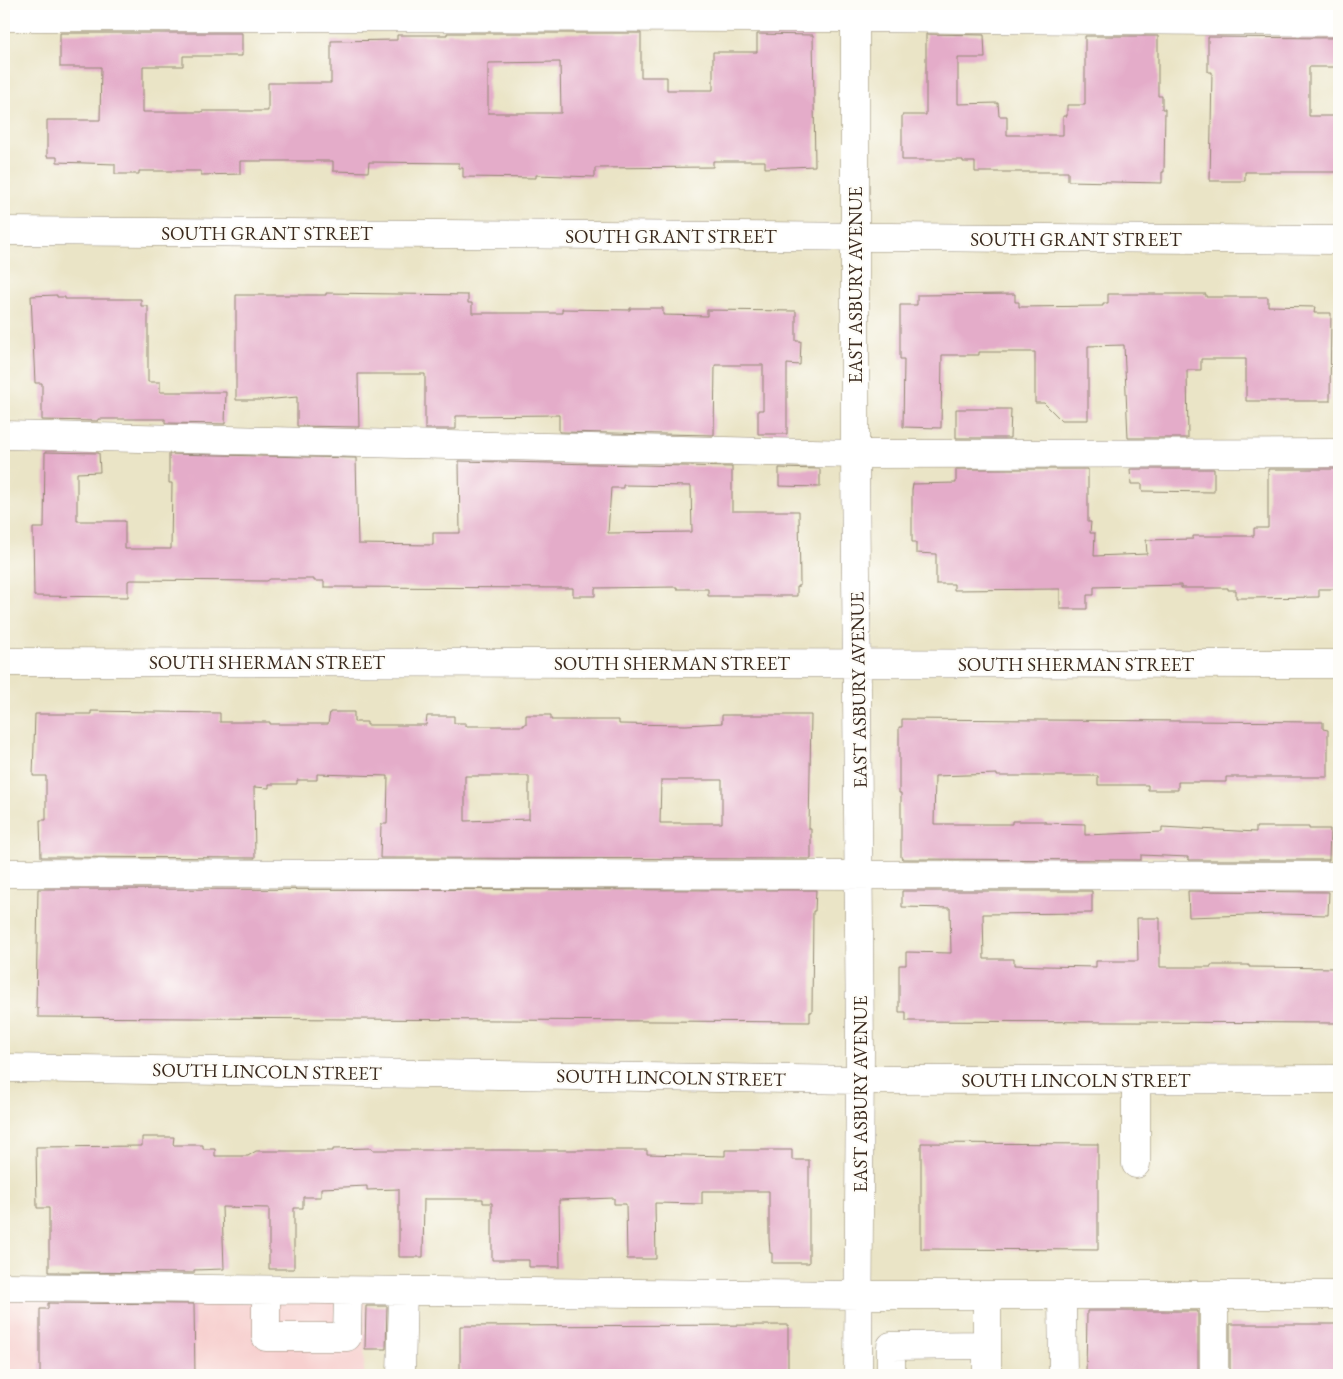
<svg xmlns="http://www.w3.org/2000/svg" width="1343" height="1379" font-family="'EB Garamond',serif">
	<rect width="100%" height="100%" fill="#fdfcf7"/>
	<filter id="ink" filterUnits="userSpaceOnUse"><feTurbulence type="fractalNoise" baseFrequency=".02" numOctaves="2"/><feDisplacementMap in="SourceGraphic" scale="10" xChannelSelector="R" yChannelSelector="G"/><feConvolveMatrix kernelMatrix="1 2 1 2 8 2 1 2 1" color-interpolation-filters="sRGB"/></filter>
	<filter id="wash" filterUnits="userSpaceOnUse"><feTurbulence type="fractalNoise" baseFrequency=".0096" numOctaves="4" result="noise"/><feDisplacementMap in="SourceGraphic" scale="20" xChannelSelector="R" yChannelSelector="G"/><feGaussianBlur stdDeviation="1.12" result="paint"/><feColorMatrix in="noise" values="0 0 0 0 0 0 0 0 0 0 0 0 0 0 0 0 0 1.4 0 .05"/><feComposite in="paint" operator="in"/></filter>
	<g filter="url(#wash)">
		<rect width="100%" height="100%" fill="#eae4c6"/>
		<!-- built -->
		<path fill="#f7d0cf" d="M 4,1297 L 365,1298 L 364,1375 L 4,1375 Z"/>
		<g id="blocks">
			<!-- building -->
			<path fill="#e4acc9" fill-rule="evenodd" d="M 1209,4 L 1313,4 L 1313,6 L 1209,5 Z
				M 60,33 L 242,33 L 242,56 L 183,56 L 183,66 L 143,66 L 143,112 L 202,112 L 202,111 L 268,111 L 268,83 L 331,83 L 331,41 L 397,40 L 397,35 L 447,35 L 447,33 L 641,33 L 641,77 L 667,77 L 667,90 L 713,90 L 713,52 L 757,52 L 757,34 L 813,35 L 815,166 L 765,168 L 765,161 L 713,161 L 713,167 L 595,168 L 595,177 L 536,175 L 536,178 L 463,177 L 463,168 L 459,168 L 459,163 L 369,162 L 368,172 L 333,171 L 333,161 L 240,161 L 240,174 L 201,175 L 201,171 L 139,171 L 139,174 L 115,174 L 115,164 L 57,162 L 57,157 L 47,157 L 47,120 L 100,120 L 101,67 L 60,67 ZM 560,62 L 561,113 L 488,113 L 488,63 Z
				M 926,34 L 984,35 L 985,58 L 958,58 L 958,104 L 998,103 L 999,116 L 1007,116 L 1007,135 L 1063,135 L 1063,116 L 1067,116 L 1067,105 L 1085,105 L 1085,36 L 1158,36 L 1158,96 L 1162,96 L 1162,109 L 1165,109 L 1164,172 L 1162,172 L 1162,183 L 1068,181 L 1068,172 L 975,172 L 975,162 L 963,162 L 963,160 L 902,160 L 902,115 L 926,115 Z
				M 1208,37 L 1339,38 L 1339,67 L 1309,67 L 1309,116 L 1339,116 L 1339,172 L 1245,172 L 1245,181 L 1210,181 L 1212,72 L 1208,72 Z
				M 326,293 L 468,295 L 468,303 L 472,303 L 472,313 L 562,313 L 562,309 L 630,310 L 630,308 L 663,308 L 663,315 L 707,316 L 707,310 L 796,311 L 796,341 L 801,341 L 800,365 L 787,364 L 787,434 L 758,434 L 758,410 L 763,410 L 763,365 L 715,365 L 714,435 L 559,432 L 559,415 L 456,416 L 456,429 L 425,429 L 425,374 L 358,374 L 359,427 L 297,426 L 297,397 L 264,400 L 236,400 L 236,295 L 326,295 Z
				M 1015,294 L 1015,302 L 1019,302 L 1019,307 L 1103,306 L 1103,303 L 1108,303 L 1108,294 L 1206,294 L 1206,297 L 1268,297 L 1268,306 L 1315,307 L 1314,313 L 1331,313 L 1330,401 L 1246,401 L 1246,359 L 1201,359 L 1201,370 L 1187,370 L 1188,438 L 1128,438 L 1124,345 L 1088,346 L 1088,420 L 1061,420 L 1044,403 L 1035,403 L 1035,352 L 979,352 L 979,355 L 942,355 L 941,428 L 903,427 L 904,359 L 900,359 L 900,305 L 917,305 L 917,295 Z
				M 57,295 L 57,297 L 65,297 L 65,299 L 141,299 L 141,306 L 148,306 L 148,382 L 160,382 L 160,392 L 226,392 L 225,424 L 165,423 L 165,419 L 98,419 L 98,421 L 42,420 L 42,383 L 35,383 L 31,296 Z
				M 956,409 L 1011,409 L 1010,438 L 956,438 Z
				M 45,452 L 99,453 L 100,472 L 77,473 L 77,521 L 125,521 L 125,549 L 171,549 L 172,483 L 169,483 L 169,454 L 356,458 L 358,544 L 433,545 L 433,533 L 460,533 L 459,461 L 732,467 L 732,511 L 799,511 L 800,586 L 797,586 L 797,596 L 708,596 L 708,589 L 677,589 L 677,587 L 595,588 L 595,596 L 573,596 L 573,588 L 324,587 L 324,581 L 314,581 L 314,579 L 270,579 L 267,581 L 130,580 L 128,581 L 128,597 L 34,596 L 33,528 L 44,528 ZM 623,485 L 691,486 L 692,532 L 608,533 L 611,488 L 623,488 Z
				M 779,468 L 820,469 L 820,487 L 779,486 Z
				M 956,469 L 1088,469 L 1088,522 L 1091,522 L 1090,533 L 1095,533 L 1094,556 L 1147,554 L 1146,540 L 1193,539 L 1193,536 L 1254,536 L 1254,528 L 1268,528 L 1268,469 L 1339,469 L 1339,589 L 1319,589 L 1319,597 L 1250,598 L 1236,598 L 1236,590 L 1228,590 L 1228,588 L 1181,588 L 1181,585 L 1094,587 L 1094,595 L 1087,595 L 1087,609 L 1060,609 L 1060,589 L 954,590 L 954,584 L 936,584 L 936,554 L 916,553 L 916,542 L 912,542 L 912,490 L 913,484 L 956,483 Z
				M 1130,469 L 1214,469 L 1214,492 L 1142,491 L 1142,484 L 1131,484 Z
				M 91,711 L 220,713 L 220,722 L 270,722 L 270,724 L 328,724 L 330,712 L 354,712 L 354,722 L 367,722 L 367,725 L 426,725 L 427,716 L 454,716 L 454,723 L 466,723 L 466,726 L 524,726 L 524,724 L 526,724 L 526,715 L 551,715 L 551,720 L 619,720 L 619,724 L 686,725 L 722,723 L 722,715 L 811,715 L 809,829 L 811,829 L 811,859 L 380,858 L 381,824 L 387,824 L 388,776 L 317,774 L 317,780 L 297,780 L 297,784 L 269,784 L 269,788 L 254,787 L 255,858 L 41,857 L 40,820 L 46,820 L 46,776 L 33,776 L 35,714 L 91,714 ZM 465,776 L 529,776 L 529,819 L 465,821 ZM 661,780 L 722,780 L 722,823 L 660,823 Z
				M 902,719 L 1323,722 L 1323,729 L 1328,730 L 1328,777 L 1226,777 L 1226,782 L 1178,782 L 1178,790 L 1148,790 L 1148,785 L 1098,785 L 1098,776 L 997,776 L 997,774 L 935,776 L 934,824 L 1012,824 L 1012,821 L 1045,821 L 1045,823 L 1085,824 L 1085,835 L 1162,832 L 1162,827 L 1256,832 L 1256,827 L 1309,827 L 1309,829 L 1330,829 L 1329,860 L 1188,860 L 1188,857 L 1141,855 L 1141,860 L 902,859 L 901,857 L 901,793 L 899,793 L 899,727 L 902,727 Z
				M 38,889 L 816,890 L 815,911 L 813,911 L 812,1012 L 810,1012 L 810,1022 L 38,1017 L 38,1008 L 36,1008 Z
				M 902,891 L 1092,891 L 1092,913 L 983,914 L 984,959 L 1014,959 L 1014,965 L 1045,966 L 1096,967 L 1096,961 L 1138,961 L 1137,918 L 1160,918 L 1160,967 L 1211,967 L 1211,965 L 1249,965 L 1249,967 L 1339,968 L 1338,1023 L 906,1021 L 906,1012 L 899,1012 L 899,965 L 906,965 L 906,952 L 951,953 L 950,908 L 902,907 Z
				M 1188,891 L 1329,892 L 1328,915 L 1279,914 L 1189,917 Z
				M 142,1137 L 174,1137 L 173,1145 L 203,1145 L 203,1149 L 215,1149 L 215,1156 L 248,1156 L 256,1151 L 333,1151 L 333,1149 L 372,1148 L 372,1150 L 647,1150 L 647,1154 L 725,1156 L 725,1150 L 792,1150 L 792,1160 L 809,1160 L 809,1263 L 772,1263 L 772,1253 L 770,1253 L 769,1238 L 769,1191 L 702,1191 L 702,1204 L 655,1203 L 656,1259 L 627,1259 L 626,1204 L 614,1204 L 614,1198 L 559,1200 L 560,1267 L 529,1267 L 529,1260 L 492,1260 L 492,1203 L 483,1203 L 483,1199 L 424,1199 L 423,1257 L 399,1257 L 399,1189 L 367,1190 L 367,1186 L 321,1188 L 321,1197 L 303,1197 L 303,1208 L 294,1208 L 294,1269 L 269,1269 L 269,1208 L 222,1207 L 224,1269 L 194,1270 L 194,1273 L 49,1272 L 49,1208 L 37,1208 L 36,1147 L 142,1146 Z
				M 921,1143 L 1098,1144 L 1098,1250 L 921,1249 Z
				M 48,1303 L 194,1304 L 195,1375 L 40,1375 L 40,1309 L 48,1309 Z
				M 366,1306 L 387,1306 L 386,1349 L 365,1349 Z
				M 1087,1311 L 1198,1311 L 1198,1375 L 1086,1375 Z
				M 1230,1324 L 1339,1324 L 1339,1375 L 1230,1375 Z
				M 788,1325 L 788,1375 L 460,1375 L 460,1326 Z"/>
		</g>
	</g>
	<g filter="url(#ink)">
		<use href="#blocks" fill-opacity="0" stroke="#928772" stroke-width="1"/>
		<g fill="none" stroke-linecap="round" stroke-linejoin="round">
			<defs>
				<path id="minor" d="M 855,4 L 855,454 L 860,1051 L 858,1375
					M 4,17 L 855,18 L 1339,22
					M 4,231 L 1339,240
					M 4,435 L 855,454 L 1339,453
					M 4,662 L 1339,664
					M 4,873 L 1339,876
					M 4,1068 L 860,1080 L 1339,1079
					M 1136,1164 L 1136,1080
					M 4,1287 L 859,1295 L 1339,1295
					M 266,1290 L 266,1337 L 347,1337 L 348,1291
					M 1062,1295 L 1063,1375
					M 401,1375 L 403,1291
					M 891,1375 L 891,1346 L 987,1345
					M 987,1375 L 987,1295
					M 1214,1375 L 1214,1295"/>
			</defs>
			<!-- minor casing -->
			<use href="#minor" stroke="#928772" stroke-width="29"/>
			<!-- minor -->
			<use href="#minor" stroke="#fff" stroke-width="28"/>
		</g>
	</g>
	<g text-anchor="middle" stroke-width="4.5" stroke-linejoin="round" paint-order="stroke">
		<!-- street labels -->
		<g font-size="19" fill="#3b2a1e" stroke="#fdfcf7">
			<text x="267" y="240">SOUTH GRANT STREET</text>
			<text x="671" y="243">SOUTH GRANT STREET</text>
			<text x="1076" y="246">SOUTH GRANT STREET</text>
			<text transform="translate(855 285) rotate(-90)" y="7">EAST ASBURY AVENUE</text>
			<text x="267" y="669">SOUTH SHERMAN STREET</text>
			<text x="672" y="670">SOUTH SHERMAN STREET</text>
			<text x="1076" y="671">SOUTH SHERMAN STREET</text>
			<text transform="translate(858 690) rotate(-91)" y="7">EAST ASBURY AVENUE</text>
			<text transform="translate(267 1071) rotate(1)" y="7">SOUTH LINCOLN STREET</text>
			<text transform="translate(671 1077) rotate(1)" y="7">SOUTH LINCOLN STREET</text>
			<text x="1076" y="1087">SOUTH LINCOLN STREET</text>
			<text transform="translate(860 1094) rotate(-90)" y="7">EAST ASBURY AVENUE</text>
		</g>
	</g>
	<!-- margin -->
	<rect width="1343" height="1379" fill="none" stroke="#fdfcf7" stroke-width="20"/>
</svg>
